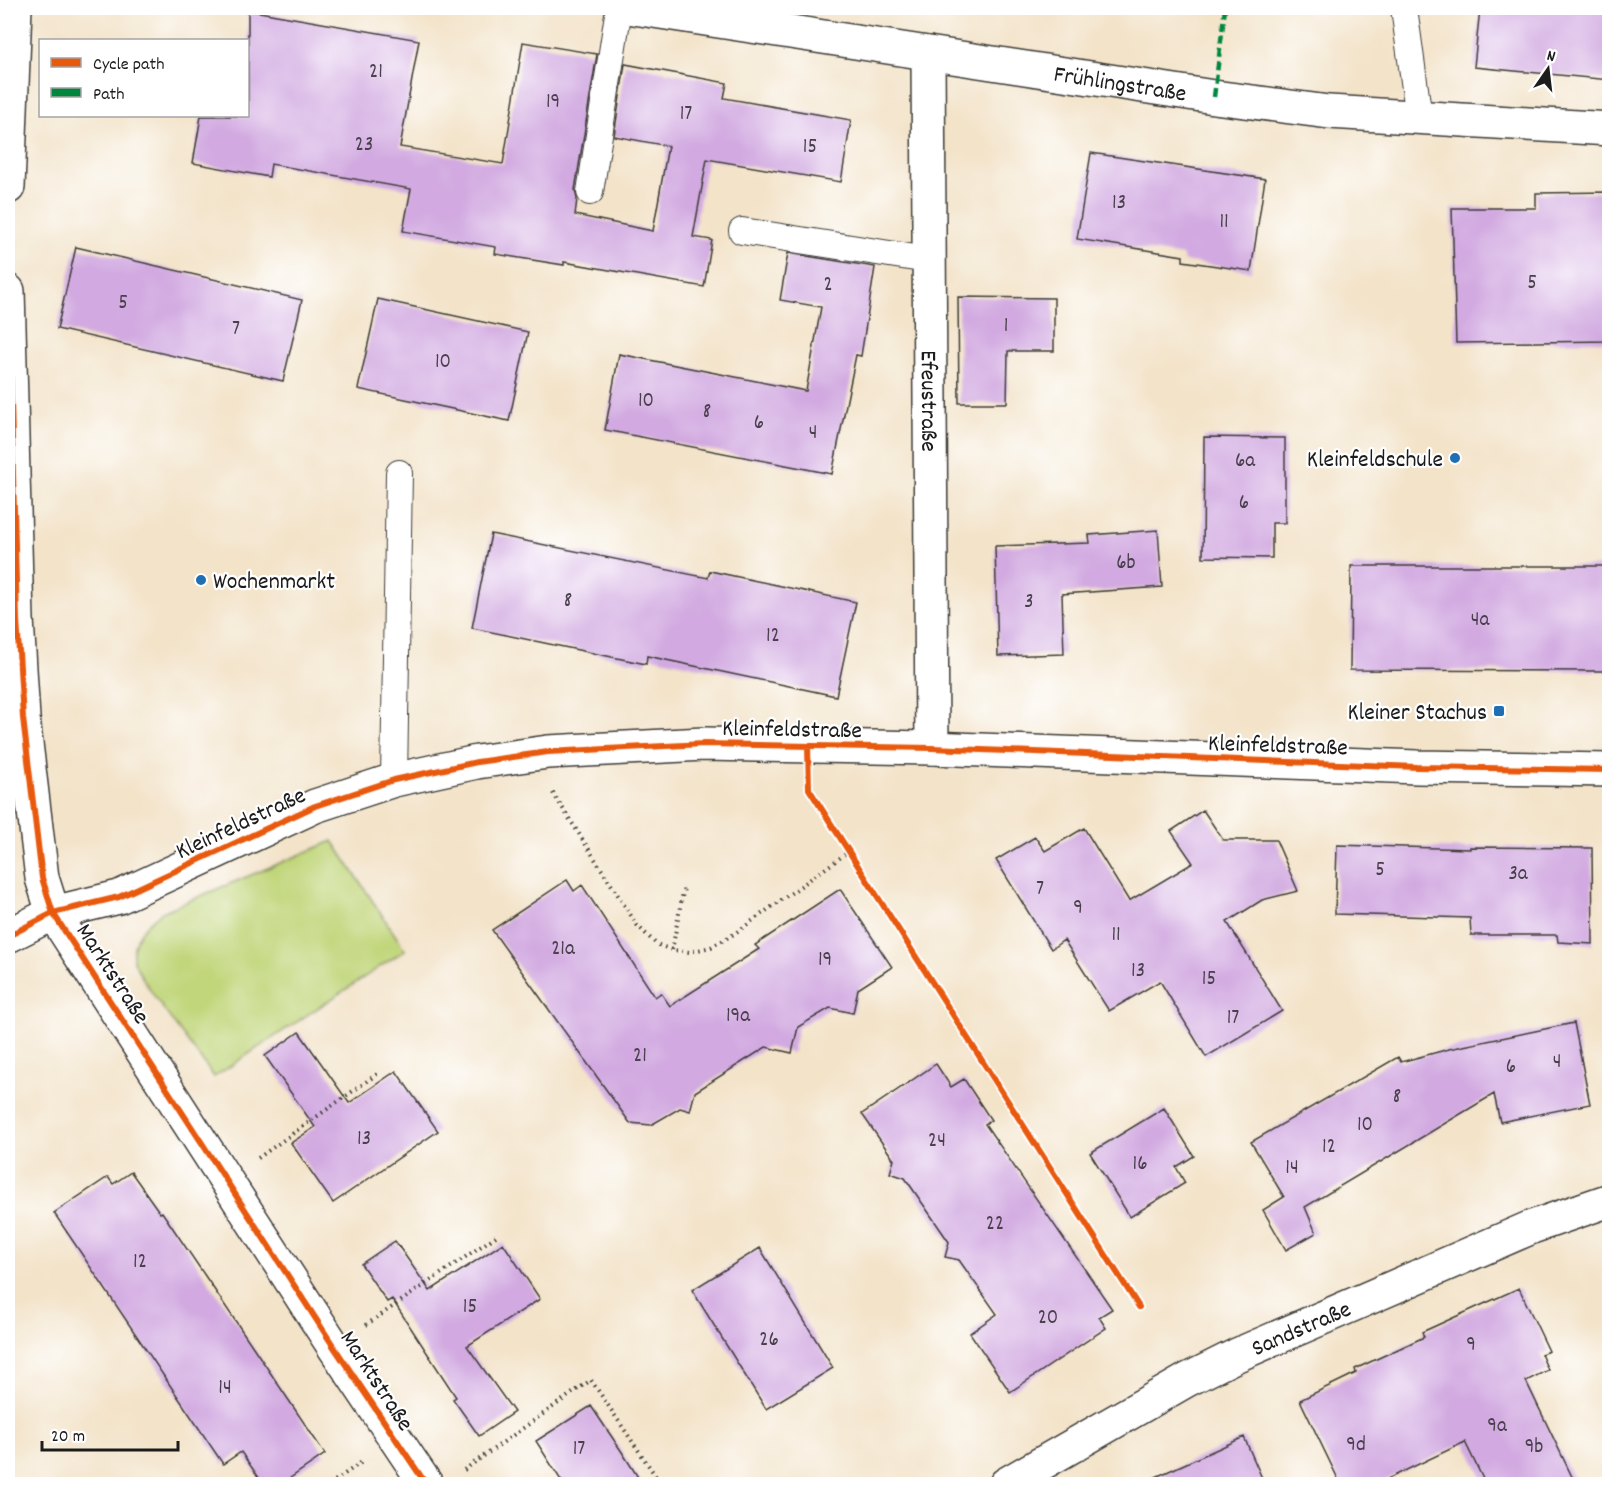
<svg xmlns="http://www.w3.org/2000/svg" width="1617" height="1492" font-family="Dekko,sans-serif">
	<rect width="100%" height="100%" fill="#fff"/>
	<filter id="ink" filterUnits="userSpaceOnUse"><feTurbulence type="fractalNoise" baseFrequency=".0167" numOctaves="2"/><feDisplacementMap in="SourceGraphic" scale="12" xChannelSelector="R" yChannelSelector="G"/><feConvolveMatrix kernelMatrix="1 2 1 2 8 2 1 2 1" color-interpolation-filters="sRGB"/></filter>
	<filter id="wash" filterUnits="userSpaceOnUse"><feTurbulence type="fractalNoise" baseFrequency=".008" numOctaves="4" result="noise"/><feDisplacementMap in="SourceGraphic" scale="24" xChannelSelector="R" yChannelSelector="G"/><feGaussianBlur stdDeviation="1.35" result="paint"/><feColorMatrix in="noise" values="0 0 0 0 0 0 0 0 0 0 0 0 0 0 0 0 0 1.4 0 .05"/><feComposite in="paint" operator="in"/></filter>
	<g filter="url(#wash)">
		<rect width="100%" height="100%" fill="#f3e3c9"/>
		<!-- green -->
		<path fill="#c1d67a" stroke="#6e794b" stroke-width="1.5" d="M 333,841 L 405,950 L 214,1077 C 200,1057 134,975 133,957 C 132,937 147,923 162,912 Z"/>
		<g id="blocks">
			<!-- building -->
			<path fill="#d2aae1" d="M 1480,8 L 1610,8 L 1610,80 L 1474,67 Z
				M 248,10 L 419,40 L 400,147 L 503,164 L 523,42 L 597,54 L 575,190 L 577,199 L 575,215 L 653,231 L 668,146 L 614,136 L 625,64 L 727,83 L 724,98 L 851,120 L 841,182 L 707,159 L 693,237 L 712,240 L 704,287 L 564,262 L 564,265 L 495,254 L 496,247 L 403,231 L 411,189 L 271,164 L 269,177 L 193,163 L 201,116 L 248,116 Z
				M 1091,153 L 1265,179 L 1251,271 L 1183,261 L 1183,256 L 1077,239 Z
				M 1610,192 L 1610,341 L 1456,343 L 1452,208 L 1536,208 L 1536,193 Z
				M 76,247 L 302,300 L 283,381 L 57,329 Z
				M 788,253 L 875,267 L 861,356 L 856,355 L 832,474 L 605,430 L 619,354 L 806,391 L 821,307 L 780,300 Z
				M 958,297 L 1054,298 L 1054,351 L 1008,351 L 1007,403 L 959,403 Z
				M 378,299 L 528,332 L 509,421 L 358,389 Z
				M 1204,437 L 1285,438 L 1285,523 L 1272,523 L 1272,558 L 1203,557 Z
				M 1158,530 L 1162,587 L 1062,594 L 1064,654 L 998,656 L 995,546 L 1090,543 L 1089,535 Z
				M 491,534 L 708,578 L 710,571 L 856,602 L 836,696 L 647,656 L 646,664 L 472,628 Z
				M 1351,566 L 1610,566 L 1610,671 L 1350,670 Z
				M 1203,810 L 1223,840 L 1276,840 L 1298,891 L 1262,900 L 1227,922 L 1282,1011 L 1206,1057 L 1160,981 L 1109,1011 L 1064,940 L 1051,949 L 996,860 L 1035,837 L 1045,851 L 1084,828 L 1129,901 L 1193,863 L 1171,831 Z
				M 1337,845 L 1470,849 L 1470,847 L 1592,848 L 1593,944 L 1558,942 L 1557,935 L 1471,935 L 1470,918 L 1335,914 Z
				M 567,880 L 574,891 L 582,885 L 655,997 L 661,993 L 670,1006 L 759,949 L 755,945 L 840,889 L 892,967 L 858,989 L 853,1013 L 830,1008 L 798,1027 L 792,1053 L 766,1047 L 695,1092 L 690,1111 L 680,1108 L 651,1125 L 630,1123 L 492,930 Z
				M 1574,1023 L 1590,1104 L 1500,1122 L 1494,1094 L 1305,1207 L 1316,1233 L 1286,1250 L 1263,1210 L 1284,1197 L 1251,1142 L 1398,1057 L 1401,1062 L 1449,1049 Z
				M 299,1032 L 349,1103 L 396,1071 L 438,1131 L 333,1203 L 291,1143 L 315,1127 L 265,1056 Z
				M 936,1064 L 951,1087 L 964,1079 L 991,1120 L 985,1124 L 1112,1309 L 1099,1317 L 1106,1328 L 1010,1392 L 970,1333 L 997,1314 L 959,1260 L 945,1257 L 949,1242 L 905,1178 L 890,1173 L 894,1160 L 862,1114 Z
				M 1164,1108 L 1194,1156 L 1176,1167 L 1185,1183 L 1130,1217 L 1090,1153 Z
				M 131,1172 L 160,1213 L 162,1212 L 325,1454 L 280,1485 L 264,1485 L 241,1452 L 223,1464 L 54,1213 L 108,1177 L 113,1184 Z
				M 395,1241 L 430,1291 L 503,1243 L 540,1299 L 467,1346 L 514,1412 L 479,1436 L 453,1399 L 456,1397 L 392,1299 L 387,1302 L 361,1264 Z
				M 760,1248 L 833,1368 L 766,1409 L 692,1290 Z
				M 1519,1288 L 1549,1351 L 1541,1354 L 1548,1370 L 1526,1381 L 1576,1485 L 1486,1485 L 1465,1442 L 1375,1485 L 1341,1485 L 1300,1400 L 1356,1373 L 1355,1369 L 1424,1337 L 1422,1332 Z
				M 591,1406 L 622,1452 L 643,1485 L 564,1485 L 536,1441 Z
				M 1244,1437 L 1265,1485 L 1138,1485 Z"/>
		</g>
	</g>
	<g filter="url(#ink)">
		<use href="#blocks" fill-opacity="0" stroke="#3c3a36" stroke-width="1.5"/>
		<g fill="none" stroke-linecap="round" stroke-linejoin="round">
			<defs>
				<path id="service" d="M 1404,8 L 1419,118
					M 590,192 L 619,8
					M 742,231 L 928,260
					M 394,780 L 399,473"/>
				<g id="minor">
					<path id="s1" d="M 634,8 L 1214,97 L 1329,112 L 1610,129"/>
					<path id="s2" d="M 928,53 L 932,748"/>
					<path d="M 8,187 L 15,8"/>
					<path d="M 8,291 L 17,619 L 23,718 L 42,878 L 53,913 L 334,1347 L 426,1484"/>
					<path d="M 8,936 L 53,913 L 119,897 L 315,806 L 394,780 L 477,762 L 548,752 L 704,744 L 932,748 L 1417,767 L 1610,770"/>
					<path id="s3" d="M 1006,1484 L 1187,1380 L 1237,1355 L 1532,1227 L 1610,1200"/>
				</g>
			</defs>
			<!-- service casing -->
			<use href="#service" stroke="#3c3a36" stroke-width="28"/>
			<!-- minor casing -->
			<use href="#minor" stroke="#3c3a36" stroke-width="36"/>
			<!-- path -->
			<path stroke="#3c3a36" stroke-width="4" stroke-dasharray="1.5 4.5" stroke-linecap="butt" d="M 553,793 L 637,925 L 656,944 L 672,950 L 689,952 L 711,947 L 734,934 L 848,852
				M 672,950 L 684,887
				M 258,1158 L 380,1072
				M 366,1325 L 499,1234
				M 464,1470 L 591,1380 L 661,1484
				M 330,1484 L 362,1462"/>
			<!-- service -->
			<use href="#service" stroke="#fff" stroke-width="26"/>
			<!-- minor -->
			<use href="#minor" stroke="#fff" stroke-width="33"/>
			<!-- quiet -->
			<path stroke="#00873e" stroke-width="4.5" stroke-dasharray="9 4.5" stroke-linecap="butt" d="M 1214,97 L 1225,8"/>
			<defs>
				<path id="cycleway" d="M 8,291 L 17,619 L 23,718 L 42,878 L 53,913 L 334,1347 L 426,1484
					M 808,746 L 809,789 L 1139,1307
					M 8,936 L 53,913 L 119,897 L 315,806 L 394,780 L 477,762 L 548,752 L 704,744 L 932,748 L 1417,767 L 1610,770"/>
			</defs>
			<!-- cycleway casing -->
			<use href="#cycleway" stroke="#fff" stroke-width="10"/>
			<!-- cycleway -->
			<use href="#cycleway" stroke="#e8590c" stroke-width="6"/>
		</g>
	</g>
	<!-- markers -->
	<g fill="#1f6fb2" stroke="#fff" stroke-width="2">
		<circle cx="1455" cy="458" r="6"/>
		<circle cx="201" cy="580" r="6"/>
		<rect x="1493" y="705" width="12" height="12" rx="3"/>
	</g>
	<g text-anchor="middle" stroke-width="4.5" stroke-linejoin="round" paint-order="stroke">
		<!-- number labels -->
		<g font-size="21" fill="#4a404d">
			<text x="376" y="77">21</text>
			<text x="553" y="107">19</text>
			<text x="686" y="119">17</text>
			<text x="364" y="150">23</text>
			<text x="810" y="152">15</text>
			<text x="1119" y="208">13</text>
			<text x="1224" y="227">11</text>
			<text x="1532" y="288">5</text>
			<text x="828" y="290">2</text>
			<text x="123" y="308">5</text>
			<text x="1006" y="331">1</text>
			<text x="236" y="334">7</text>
			<text x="443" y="367">10</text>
			<text x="646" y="406">10</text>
			<text x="707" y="417">8</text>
			<text x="759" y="428">6</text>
			<text x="813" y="438">4</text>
			<text x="1245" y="466">6a</text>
			<text x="1244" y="508">6</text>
			<text x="1126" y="568">6b</text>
			<text x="568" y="606">8</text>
			<text x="1029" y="607">3</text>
			<text x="1480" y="625">4a</text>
			<text x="773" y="641">12</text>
			<text x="1380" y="875">5</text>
			<text x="1518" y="879">3a</text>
			<text x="1040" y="894">7</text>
			<text x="1078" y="913">9</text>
			<text x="1116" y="940">11</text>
			<text x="563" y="954">21a</text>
			<text x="825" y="965">19</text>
			<text x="1138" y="976">13</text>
			<text x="1209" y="984">15</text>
			<text x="738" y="1021">19a</text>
			<text x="1233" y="1023">17</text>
			<text x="640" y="1061">21</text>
			<text x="1557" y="1067">4</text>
			<text x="1511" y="1072">6</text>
			<text x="1397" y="1102">8</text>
			<text x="1365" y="1130">10</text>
			<text x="364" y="1144">13</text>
			<text x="937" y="1146">24</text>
			<text x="1329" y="1152">12</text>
			<text x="1140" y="1169">16</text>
			<text x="1292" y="1173">14</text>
			<text x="995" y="1229">22</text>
			<text x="140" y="1267">12</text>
			<text x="470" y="1312">15</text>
			<text x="1048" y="1323">20</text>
			<text x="769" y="1345">26</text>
			<text x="1471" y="1350">9</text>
			<text x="225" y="1393">14</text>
			<text x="1497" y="1431">9a</text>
			<text x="1356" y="1450">9d</text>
			<text x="1534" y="1452">9b</text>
			<text x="579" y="1454">17</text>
		</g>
		<!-- street labels -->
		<g font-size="24" fill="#1c1c1c" stroke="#fff">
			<text dy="8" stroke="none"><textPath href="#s1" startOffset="492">Frühlingstraße</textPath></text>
			<text dy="8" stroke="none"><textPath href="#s2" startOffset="348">Efeustraße</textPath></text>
			<text transform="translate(792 728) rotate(1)" y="8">Kleinfeldstraße</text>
			<text transform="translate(1278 744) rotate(2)" y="8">Kleinfeldstraße</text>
			<text transform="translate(240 822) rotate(-25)" y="8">Kleinfeldstraße</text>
			<text transform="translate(114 973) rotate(57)" y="8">Marktstraße</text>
			<text dy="8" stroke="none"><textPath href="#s3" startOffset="334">Sandstraße</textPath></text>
			<text transform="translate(378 1380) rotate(57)" y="8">Marktstraße</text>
		</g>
		<!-- poi labels -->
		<g font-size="24" fill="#1c1c1c" stroke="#fff" text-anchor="end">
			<text x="1443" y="466">Kleinfeldschule</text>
			<text x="213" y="588" text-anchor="start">Wochenmarkt</text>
			<text x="1487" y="719">Kleiner Stachus</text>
		</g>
	</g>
	<!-- margin -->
	<rect width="1617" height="1492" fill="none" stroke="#fff" stroke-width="30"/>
	<!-- legend -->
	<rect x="39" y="39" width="210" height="78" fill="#ffffff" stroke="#a4a4a4" stroke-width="1.5"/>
	<rect x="51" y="58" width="30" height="9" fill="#e8590c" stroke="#a4a4a4" stroke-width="1.5"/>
	<text x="93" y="69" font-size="18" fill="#1c1c1c">Cycle path</text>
	<rect x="51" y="88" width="30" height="9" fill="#00873e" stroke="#a4a4a4" stroke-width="1.5"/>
	<text x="93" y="99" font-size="18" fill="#1c1c1c">Path</text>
	<!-- north arrow -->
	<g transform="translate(1548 69) rotate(14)" stroke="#ffffff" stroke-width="4.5" paint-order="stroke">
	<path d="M0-4.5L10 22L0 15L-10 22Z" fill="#1c1c1c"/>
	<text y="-9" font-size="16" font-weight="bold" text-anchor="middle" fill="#1c1c1c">N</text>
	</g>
	<!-- scale -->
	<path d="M42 1441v9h136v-9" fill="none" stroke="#1c1c1c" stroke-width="3"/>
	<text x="51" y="1441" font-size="18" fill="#1c1c1c" stroke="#ffffff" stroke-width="4.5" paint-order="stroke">20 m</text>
</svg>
